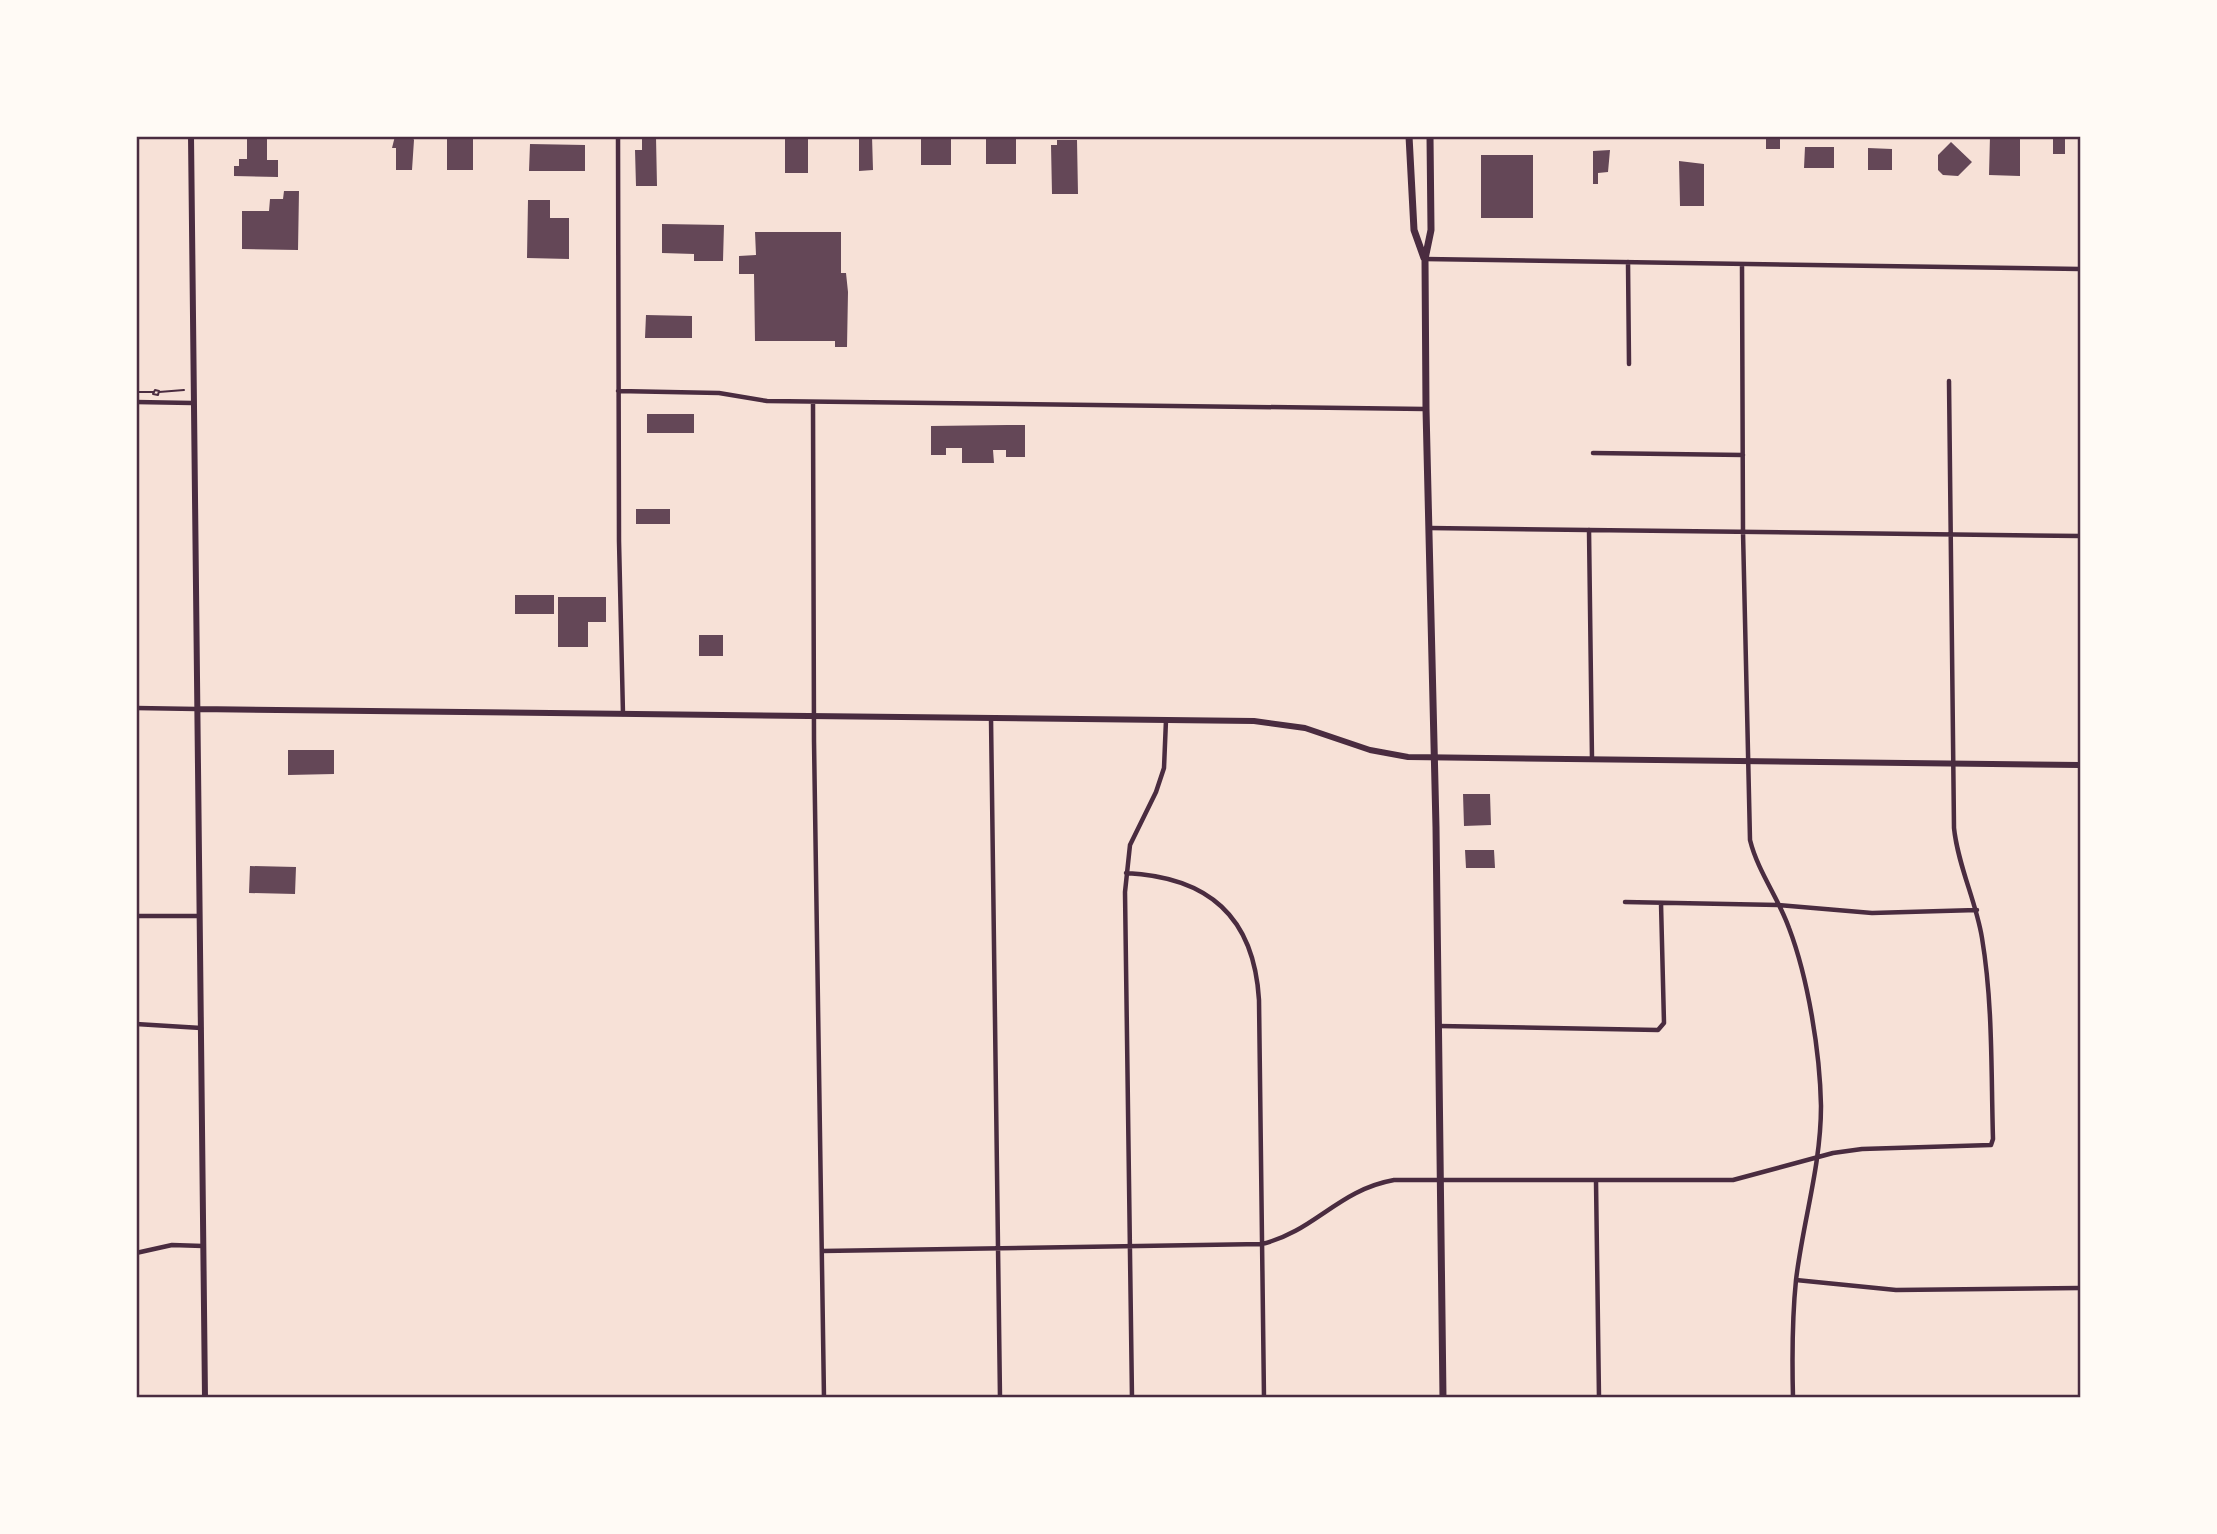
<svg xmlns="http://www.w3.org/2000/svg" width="2217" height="1534" font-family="Rubik,sans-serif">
	<rect width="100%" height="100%" fill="#f7e1d7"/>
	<!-- building -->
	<path fill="#644757" d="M 247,136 L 267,136 L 267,160 L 278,160 L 278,177 L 234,176 L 234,166 L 239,166 L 239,159 L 247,159 Z
		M 395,136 L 412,136 L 414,140 L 412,170 L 396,170 L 396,148 L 392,148 Z
		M 785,136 L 808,136 L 808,173 L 785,173 Z
		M 859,136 L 872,136 L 873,170 L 859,171 Z
		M 921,136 L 951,136 L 951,165 L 921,165 Z
		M 986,136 L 1016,136 L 1016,164 L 986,164 Z
		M 1766,136 L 1780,136 L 1780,149 L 1766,149 Z
		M 1990,136 L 2020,136 L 2020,176 L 1989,175 Z
		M 2053,136 L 2065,136 L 2065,154 L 2053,154 Z
		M 642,137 L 656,137 L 657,186 L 636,186 L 635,150 L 642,150 Z
		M 447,138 L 473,138 L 473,170 L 447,170 Z
		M 1057,140 L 1077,140 L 1078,194 L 1052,194 L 1051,145 L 1057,145 Z
		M 1951,142 L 1972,162 L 1958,176 L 1943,175 L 1938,170 L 1938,155 Z
		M 530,144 L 585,145 L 585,171 L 529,171 Z
		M 1805,147 L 1834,147 L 1834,168 L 1804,168 Z
		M 1868,148 L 1892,149 L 1892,170 L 1868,170 Z
		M 1610,150 L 1608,172 L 1598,173 L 1598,184 L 1593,184 L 1593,151 Z
		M 1481,155 L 1533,155 L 1533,218 L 1481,218 Z
		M 1679,161 L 1704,164 L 1704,206 L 1680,206 Z
		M 284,191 L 299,191 L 298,250 L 242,249 L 242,211 L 269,211 L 270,199 L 283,199 Z
		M 528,200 L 550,200 L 550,218 L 569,218 L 569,259 L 527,258 Z
		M 662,224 L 724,225 L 723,261 L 694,261 L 694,254 L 662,253 Z
		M 755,232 L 841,232 L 841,273 L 846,273 L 848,292 L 847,347 L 835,347 L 835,341 L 755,341 L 754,274 L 739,274 L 739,256 L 756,255 Z
		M 646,315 L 692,316 L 692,338 L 645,338 Z
		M 647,414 L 694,414 L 694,433 L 647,433 Z
		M 1007,425 L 1025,425 L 1025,457 L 1006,457 L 1006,450 L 993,450 L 994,463 L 962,463 L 962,448 L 946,448 L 946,455 L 931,455 L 931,426 Z
		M 636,509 L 670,509 L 670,524 L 636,524 Z
		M 515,595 L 554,595 L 554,614 L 515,614 Z
		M 558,597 L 606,597 L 606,622 L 588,622 L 588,647 L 558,647 Z
		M 699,635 L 723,635 L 723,656 L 699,656 Z
		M 288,750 L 334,750 L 334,774 L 288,775 Z
		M 1463,794 L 1490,794 L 1491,825 L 1464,826 Z
		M 1465,850 L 1494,850 L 1495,868 L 1466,868 Z
		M 250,866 L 296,867 L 295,894 L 249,893 Z"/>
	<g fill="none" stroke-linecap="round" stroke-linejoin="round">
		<!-- path -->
		<path stroke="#4a2c40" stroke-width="2" d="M 155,390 L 159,391 L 158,395 L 153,394 Z
			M 136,392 L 153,392
			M 159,392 L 184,390"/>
		<!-- minor -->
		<path stroke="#4a2c40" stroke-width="4.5" d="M 618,136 L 619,541 L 623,714
			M 1425,259 L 2080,269
			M 1628,262 L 1629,364
			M 1742,264 L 1743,532 L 1750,840 C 1758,872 1778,897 1789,928 C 1808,978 1820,1052 1821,1106 C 1821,1166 1803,1221 1796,1280 C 1792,1319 1792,1358 1793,1398
			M 618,391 L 719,393 L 767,401 L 1425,409
			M 136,402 L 192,403
			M 813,402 L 814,741 L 824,1398
			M 1593,453 L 1743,455
			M 1429,528 L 2080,536
			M 1589,530 L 1592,759
			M 136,708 L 197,709
			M 991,718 L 1000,1398
			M 1126,873 C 1208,877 1254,916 1259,1000 L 1264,1398
			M 1625,902 L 1778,905 L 1872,913 L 1977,910
			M 136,916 L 199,916
			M 136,1024 L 201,1028
			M 1439,1026 L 1658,1030 L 1664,1023 L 1661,903
			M 1596,1181 L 1599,1398
			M 822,1251 L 1262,1244 C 1315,1231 1338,1190 1394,1180 L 1733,1180 L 1833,1153 L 1862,1149 L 1991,1145 L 1993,1139 C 1991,1072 1993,1004 1982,938 C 1976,901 1958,866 1954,828 L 1949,381
			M 136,1253 L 172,1245 L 203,1246
			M 1796,1280 L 1896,1290 L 2080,1288
			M 1132,1398 L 1125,892 L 1130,845 L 1156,792 L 1164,768 L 1166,720"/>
		<!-- tertiary -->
		<path stroke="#4a2c40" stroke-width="6" d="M 191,136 L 205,1398
			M 197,709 L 1254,721 L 1305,728 L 1370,750 L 1408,757 L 2080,765"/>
		<!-- secondary -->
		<path stroke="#4a2c40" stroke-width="7" d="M 1409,136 L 1414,230 L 1424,258
			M 1430,136 L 1431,230 L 1425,259 L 1426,409 L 1436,827 L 1443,1398"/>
	</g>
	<!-- border -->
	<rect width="2217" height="1534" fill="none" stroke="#fffaf5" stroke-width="276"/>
	<rect x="138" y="138" width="1941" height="1258" fill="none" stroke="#4a2c40" stroke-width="2.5"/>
</svg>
